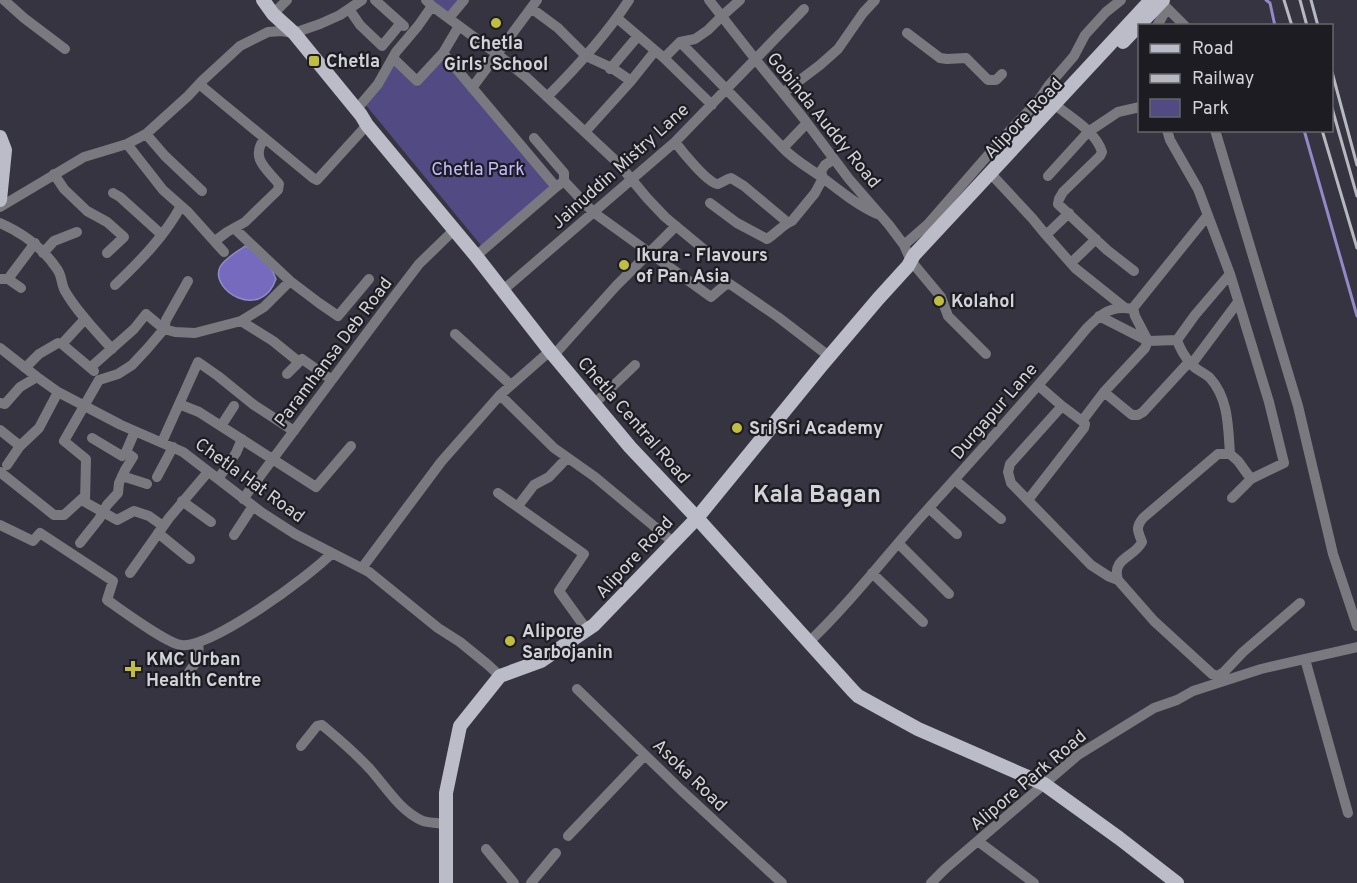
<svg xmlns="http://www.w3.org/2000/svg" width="1357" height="883" font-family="Overpass,sans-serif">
	<rect width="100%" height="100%" fill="#353440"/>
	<!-- green -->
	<path fill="#524a83" d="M 429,0 L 462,0 L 449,15 Z
		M 442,57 L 553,186 L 484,249 L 365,104 L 393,64 L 418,87 Z"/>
	<!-- water -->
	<path fill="#766abe" stroke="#9289c6" stroke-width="1.5" d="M 245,246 C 263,253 269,262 276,279 C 261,322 209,290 220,267 C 225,258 237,252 245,246 Z"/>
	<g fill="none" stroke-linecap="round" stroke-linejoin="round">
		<!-- stream -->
		<path stroke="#9289c6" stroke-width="3" d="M 1266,0 L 1270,3 L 1275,26
			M 1304,130 L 1357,316"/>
		<!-- minor -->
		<path stroke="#79797f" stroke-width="10" d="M 4,0 L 24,18 L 65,49
			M 375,0 L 404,26
			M 426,0 L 432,6 L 497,54 L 526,77 L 618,163 L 647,198 L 665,217 L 706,251
			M 709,0 L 756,60 L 801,115 L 849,179 L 889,225 L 904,245 L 911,261 L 941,297 L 948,316 L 986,354
			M 1159,0 L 1185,26
			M 531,8 L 558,28 L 586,56 L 612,68
			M 349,9 L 360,25 L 382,46 L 401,23
			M 273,14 L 287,0
			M 449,18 L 464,0
			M 617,18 L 664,58 L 712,105
			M 1157,26 L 1167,8
			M 907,33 L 940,58 L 947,59 L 966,58 L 988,80 L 996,80 L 1002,74
			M 680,42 C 715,77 749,113 783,148 C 796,162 813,170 827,181 C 844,194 859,206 877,214
			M 443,53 L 556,187
			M 393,58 L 417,81 L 443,53 L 459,26
			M 664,58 L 680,42 L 695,39 L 708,30 L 722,16 L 740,0
			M 631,81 L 612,68 L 610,69 L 638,36
			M 199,84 L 313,178 L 317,180 L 367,125
			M 472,88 L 537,0
			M 783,93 L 820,65 L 838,49 L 863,13 L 875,0
			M 547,97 C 577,67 606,35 629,0
			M 1058,107 C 1073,119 1096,132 1102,152 L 1100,156 L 1063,192 L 1059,199 L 1058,204 L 1107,250 L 1134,271
			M 356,110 L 378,84 L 396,52 L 418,26 L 432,6
			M 1167,130 L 1170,140 L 1198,189 L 1230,274 L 1269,402 L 1284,463 L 1251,479
			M 1215,130 L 1298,406 L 1333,554 L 1357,626
			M 585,132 L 631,81 L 655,51
			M 146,134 L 165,156 L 202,191
			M 675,142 C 681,150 709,185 718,184 C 721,183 727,179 731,178 L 744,186 L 787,222
			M 127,144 L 163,190 L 188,212 L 224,252
			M 783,148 L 807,123
			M 54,174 L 64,189 L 87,211 L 107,222 L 124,237 L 107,253
			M 992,175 L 1032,218 L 1046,235 L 1075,268 L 1125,308
			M 1048,176 L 1088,132 L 1118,112 L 1140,107
			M 564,181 L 593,212 L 711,297 L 725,285 L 730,284 L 778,317 L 830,357
			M 113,193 L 120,197 L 162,235
			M 710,203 L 737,223 L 767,239 C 775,234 785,223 792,221 L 815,193 L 823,178 L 821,171 L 825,165 L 834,159
			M 0,207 L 84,157 L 127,144 L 146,134 L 188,96 L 202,81 L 240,46 L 268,32 L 281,31 L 294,33 L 320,24 L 340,15 L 362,0
			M 0,223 C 23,233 43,248 57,269 C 62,275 61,284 65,291 C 77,312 96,331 112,349
			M 234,228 L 290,281
			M 1046,235 L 1069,213
			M 215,241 L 227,232 L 245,222 L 278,190 L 279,184 C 267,169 250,159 264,139
			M 904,245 L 928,224 L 1002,139 L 1038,101 L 1049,85 L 1074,56 L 1085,35 L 1106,12 L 1121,0
			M 43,253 L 54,241 L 77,232
			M 476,256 L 556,187 L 564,181 L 564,173 L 534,138
			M 1071,263 L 1096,239
			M 0,279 L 8,279 L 35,243
			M 8,279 L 21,288
			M 115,285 C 140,261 164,237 181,206
			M 502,291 L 675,142 L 804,9
			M 1133,308 L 1208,215
			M 1099,316 L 1148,341 L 1177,340
			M 241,321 L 273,341 L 299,362
			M 455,334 L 511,385
			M 62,344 L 94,371
			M 0,348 L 37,377 L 58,392 L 121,425 L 183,452 L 261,512 L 295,534 L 369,572 L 438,628 L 460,642 L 487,664 L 500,676
			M 554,355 L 616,286 L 676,226
			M 1191,365 L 1238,302
			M 91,367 L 134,329 L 146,314 L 164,329 L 175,332 L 195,333 L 241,321 L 264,307 L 290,281 L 319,303 L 338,316 L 369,279
			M 25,368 L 39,354 L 58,343 L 62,344 L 85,319
			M 287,374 L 302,359 L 332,380
			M 1104,392 L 1132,415 L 1138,415 L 1143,412 L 1189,362
			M 500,395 L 554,448 L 595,477 L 673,542
			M 0,403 L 5,404 L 20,387 L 37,377
			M 179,404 L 199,412 L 316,487 L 351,446
			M 594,404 L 635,365
			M 1062,406 L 1010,464 L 1008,472 L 1011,483 L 1091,565 L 1108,576 L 1118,580
			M 1082,421 L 1104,392 L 1145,348 L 1148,341 L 1135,316 L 1133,308
			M 221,426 L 234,406
			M 0,430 L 20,446
			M 92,438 L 122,456 L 126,452 L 135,431
			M 162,442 L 198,362 L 218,376 L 254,405 L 294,431
			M 1230,454 C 1228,428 1229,399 1210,378 C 1205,373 1196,370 1191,364 C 1185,357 1180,349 1177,340 L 1195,315 L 1230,274
			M 7,465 L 20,446 L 39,428 L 58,392
			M 0,472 L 54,515 L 64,515 L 85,496
			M 122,476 L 147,484
			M 157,477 L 173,447
			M 218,479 L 236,453 L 242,439
			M 955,480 L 1001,519
			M 498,493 L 584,554 L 559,591 L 587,630
			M 1232,498 L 1251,479 L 1238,461 L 1230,454 L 1218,454 L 1143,518 C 1135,528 1138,531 1142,542 C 1135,557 1111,558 1118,580 L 1154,621 L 1212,674 L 1217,676 L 1224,672 L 1243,652 L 1300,603
			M 243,499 L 393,298 L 419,264 L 454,230
			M 1028,500 L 1084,428 L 1085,424 L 1082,421 L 1062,406 L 1039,386
			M 182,501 L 211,522
			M 518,506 L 534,485 L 549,477 L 567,458
			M 930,509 L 957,534
			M 0,525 L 33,541 L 40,533 L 113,581 L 107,600 C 122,610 166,643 181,645 C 211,649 311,575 332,553
			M 163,526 L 149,516 L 134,511 L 117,520 L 85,502 L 86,459 L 64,441 L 99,380 L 118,374 L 132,365 L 147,349 L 164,329 L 166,320 L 188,281
			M 158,533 L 190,559
			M 234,535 L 253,506
			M 80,543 L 99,519 L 107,505 L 118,493 L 119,483 L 125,470 L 133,457 L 126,452
			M 898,543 L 949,594
			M 362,568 L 441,462 L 500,395 L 550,351
			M 130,573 L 169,518 L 208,472
			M 872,573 L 923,622
			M 808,643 C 848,605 882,561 918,520 C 975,457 1032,394 1087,328 C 1098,317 1107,308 1123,308 C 1127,308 1130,309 1133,308
			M 1305,659 L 1348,813
			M 183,680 C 192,668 201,659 198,643
			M 577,689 L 681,790 L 782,883
			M 301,746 L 317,726 L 322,725 C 339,739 355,753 370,769 C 386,787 400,811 423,821 C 430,823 438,823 446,824
			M 568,836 L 645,755
			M 979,842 L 1034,883
			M 486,849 L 514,883
			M 531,883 L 556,853
			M 931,883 L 945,869 L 1078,755 L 1154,708 L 1177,700 L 1193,691 L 1261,669 L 1357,647"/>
		<!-- major -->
		<path stroke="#bcbbc8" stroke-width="14" d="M 263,0 L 273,14 L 294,33 L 361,115 L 367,125 L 476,256 L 550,351 L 630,447 L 697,518 L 853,691 L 858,696 L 918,729 L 1044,784 L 1119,838 L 1177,883
			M 0,137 L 5,150 L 0,200
			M 446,883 L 446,793 L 460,726 L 500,676 L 541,661 L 594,625 L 697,518 L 821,366 L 878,299 L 908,266 L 914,255 L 1151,0"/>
		<!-- rail -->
		<path stroke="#b8b8c0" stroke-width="3" d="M 1284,0 L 1292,26
			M 1300,0 L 1307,26
			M 1311,0 L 1318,26
			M 1332,72 L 1357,165
			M 1332,108 L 1357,196
			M 1322,130 L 1357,248"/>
		<!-- major-bridge -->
		<path stroke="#bcbbc8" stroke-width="14" d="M 1123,42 L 1163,0"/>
	</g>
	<!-- markers -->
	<g fill="#c0be41" stroke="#1d1c22" stroke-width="2">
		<circle cx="496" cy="23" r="6"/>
		<rect x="308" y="55" width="12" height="12" rx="3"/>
		<circle cx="624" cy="265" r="6"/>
		<circle cx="939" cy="301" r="6"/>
		<circle cx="737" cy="428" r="6"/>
		<circle cx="510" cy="641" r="6"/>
		<path d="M130 660h6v6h6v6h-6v6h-6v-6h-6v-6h6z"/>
	</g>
	<g text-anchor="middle" stroke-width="4.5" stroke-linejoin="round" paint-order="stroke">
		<!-- poi labels -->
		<g font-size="18" font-weight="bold" fill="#d2d2d9" stroke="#1d1c22" text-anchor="start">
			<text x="496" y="49" text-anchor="middle">Chetla<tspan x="496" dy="21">Girls' School</tspan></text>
			<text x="326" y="67">Chetla</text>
			<text x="636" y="261">Ikura - Flavours<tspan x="636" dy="21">of Pan Asia</tspan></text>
			<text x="951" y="307">Kolahol</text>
			<text x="749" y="434">Sri Sri Academy</text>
			<text x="522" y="637">Alipore<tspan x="522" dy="21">Sarbojanin</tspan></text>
			<text x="146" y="665">KMC Urban<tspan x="146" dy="21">Health Centre</tspan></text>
		</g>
		<!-- street labels -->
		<g font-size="18" fill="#d2d2d9" stroke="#1d1c22">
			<text transform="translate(1023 118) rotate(-46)" y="6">Alipore Road</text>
			<text transform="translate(824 120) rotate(51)" y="6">Gobinda Auddy Road</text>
			<text transform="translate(620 166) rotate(-42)" y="6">Jainuddin Mistry Lane</text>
			<text transform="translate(333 352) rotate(-53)" y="6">Paramhansa Deb Road</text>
			<text transform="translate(994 411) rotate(-49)" y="6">Durgapur Lane</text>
			<text transform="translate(634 420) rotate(49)" y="6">Chetla Central Road</text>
			<text transform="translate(250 480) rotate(36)" y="6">Chetla Hat Road</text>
			<text transform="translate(634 557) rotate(-47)" y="6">Alipore Road</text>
			<text transform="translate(690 775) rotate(44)" y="6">Asoka Road</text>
			<text transform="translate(1028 780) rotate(-40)" y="6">Alipore Park Road</text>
		</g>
		<!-- park labels -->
		<g font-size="18" fill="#c2bbff" stroke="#1d1c22">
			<text x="478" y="175">Chetla Park</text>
		</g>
		<!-- district labels -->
		<g font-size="24" font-weight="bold" fill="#d2d2d9" stroke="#1d1c22">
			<text x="817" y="502">Kala Bagan</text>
		</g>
	</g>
	<!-- legend -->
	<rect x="1138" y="24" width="195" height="108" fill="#1d1c22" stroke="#65656b" stroke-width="1.5"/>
	<rect x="1150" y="44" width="30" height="9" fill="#bcbbc8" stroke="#65656b" stroke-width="1.5"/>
	<text x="1192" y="54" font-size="18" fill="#d2d2d9">Road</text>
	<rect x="1150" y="74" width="30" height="9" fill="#b8b8c0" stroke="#65656b" stroke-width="1.5"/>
	<text x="1192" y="84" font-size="18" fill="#d2d2d9">Railway</text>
	<rect x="1150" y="99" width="30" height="18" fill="#524a83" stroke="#65656b" stroke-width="1.5"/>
	<text x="1192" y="114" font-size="18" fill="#d2d2d9">Park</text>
</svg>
